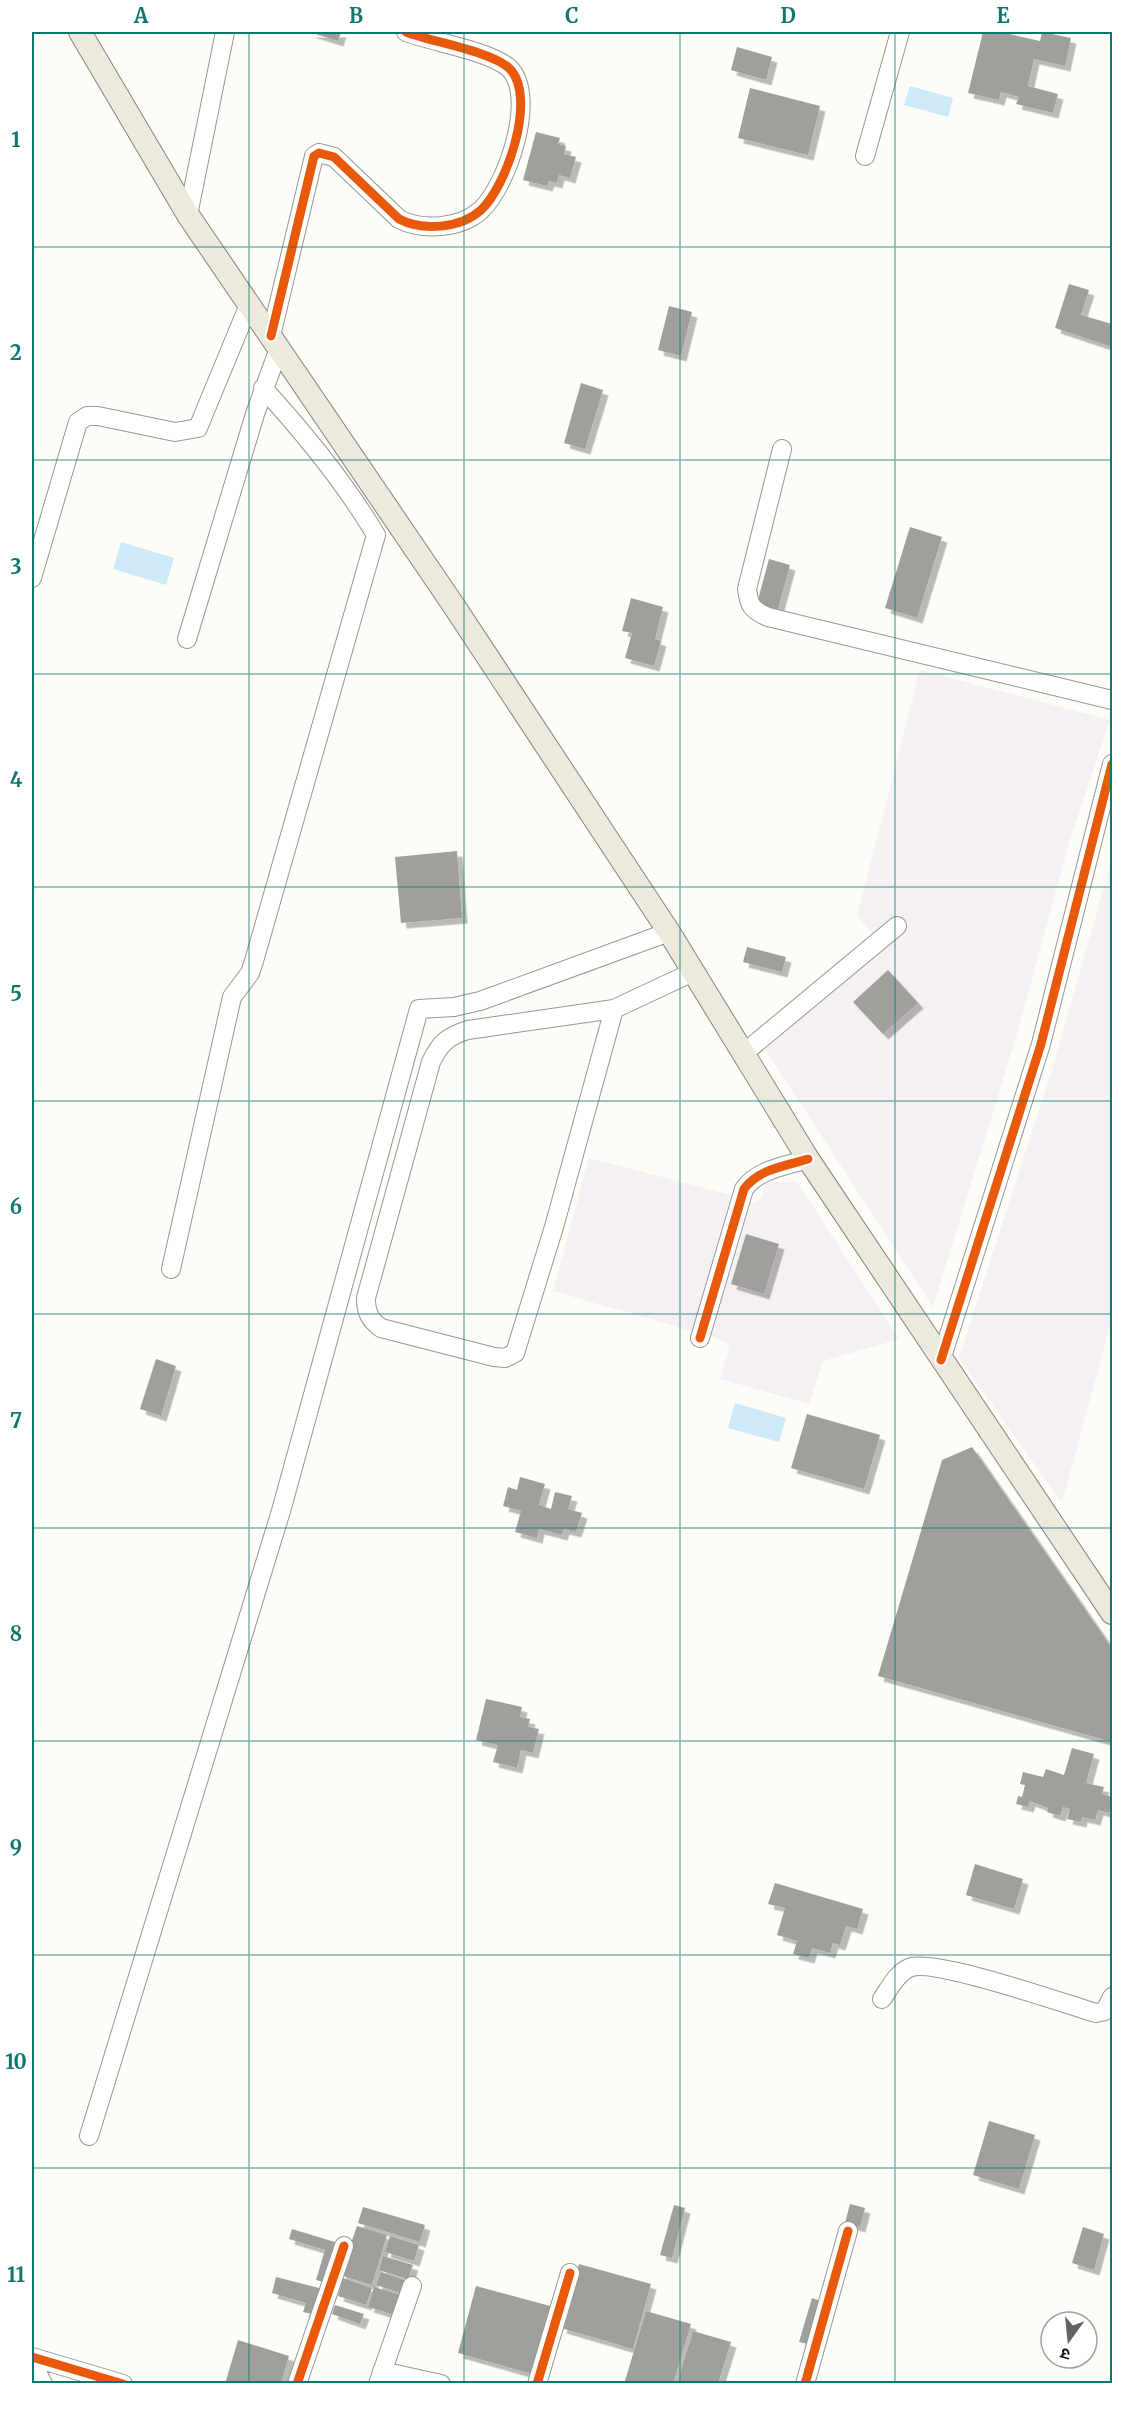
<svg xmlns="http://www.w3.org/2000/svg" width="1144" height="2415" font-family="Merriweather,'Noto Sans Devanagari',serif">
	<defs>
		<filter id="shadow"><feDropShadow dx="5.5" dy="5.5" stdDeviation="0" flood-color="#0004"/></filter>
	</defs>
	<rect width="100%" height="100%" fill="#fdfcf7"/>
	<!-- industrial -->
	<path fill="#f5f0f3" d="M 920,670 L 1110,720 L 1069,843 L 1017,1034 L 933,1307 L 765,1049 L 875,957 L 874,935 L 857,916 Z
		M 1112,859 L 1112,1318 L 1062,1503 L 959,1358 L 1052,1070 Z
		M 589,1158 L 731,1195 L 692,1331 L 553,1291 Z
		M 765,1182 L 797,1182 L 899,1339 L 823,1361 L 809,1404 L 720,1379 L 730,1345 L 711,1336 L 751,1204 L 762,1198 Z"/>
	<!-- water -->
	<path fill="#cde8f7" d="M 910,86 L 953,98 L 948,117 L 904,105 Z
		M 121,542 L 174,558 L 166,585 L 113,569 Z
		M 735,1403 L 786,1418 L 779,1442 L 728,1428 Z"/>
	<!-- building -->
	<path fill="#a19f9c" filter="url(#shadow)" d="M 309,32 L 341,32 L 338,41 Z
		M 983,32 L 1010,32 L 1009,34 L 1040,41 L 1042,32 L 1071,38 L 1065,66 L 1034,59 L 1028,86 L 1058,94 L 1053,113 L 1016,104 L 1019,97 L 1001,92 L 999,100 L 968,93 Z
		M 737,47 L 772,57 L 766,80 L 731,70 Z
		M 750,88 L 820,106 L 808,155 L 738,138 Z
		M 536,132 L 560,138 L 558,144 L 566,146 L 564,154 L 576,157 L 570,178 L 559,175 L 557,183 L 549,181 L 547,186 L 523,180 Z
		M 1069,284 L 1089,290 L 1081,315 L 1112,324 L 1112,347 L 1055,328 Z
		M 669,306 L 692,312 L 681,356 L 658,350 Z
		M 581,383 L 603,390 L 585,449 L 564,443 Z
		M 910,527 L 942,537 L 917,618 L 885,608 Z
		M 769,559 L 790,565 L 777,613 L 756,607 Z
		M 631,598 L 663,607 L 655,639 L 661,641 L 654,666 L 625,658 L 632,633 L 622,631 Z
		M 457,851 L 462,918 L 401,923 L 395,857 Z
		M 747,947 L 786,957 L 782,972 L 743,962 Z
		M 888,970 L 918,1003 L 883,1034 L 853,1002 Z
		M 746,1234 L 779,1244 L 764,1294 L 731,1284 Z
		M 156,1359 L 176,1366 L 161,1416 L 140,1409 Z
		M 807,1414 L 880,1435 L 864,1489 L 791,1468 Z
		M 972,1447 L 1112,1648 L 1112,1742 L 878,1676 L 942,1460 Z
		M 520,1477 L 545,1484 L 539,1505 L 551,1509 L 555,1492 L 572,1496 L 568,1509 L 582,1513 L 576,1532 L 564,1529 L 562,1535 L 539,1529 L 537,1538 L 515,1532 L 521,1511 L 503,1506 L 508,1487 L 517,1490 Z
		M 486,1699 L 522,1707 L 520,1717 L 530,1719 L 528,1727 L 539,1729 L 533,1753 L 521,1750 L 517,1768 L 493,1762 L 498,1745 L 476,1740 Z
		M 1072,1748 L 1094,1754 L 1086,1783 L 1104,1787 L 1102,1794 L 1112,1797 L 1109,1813 L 1098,1810 L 1095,1820 L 1082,1817 L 1081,1822 L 1067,1819 L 1070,1809 L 1063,1807 L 1060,1816 L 1047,1812 L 1048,1808 L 1030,1801 L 1028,1807 L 1016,1804 L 1018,1796 L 1022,1797 L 1025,1785 L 1020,1784 L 1023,1772 L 1043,1777 L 1046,1769 L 1064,1775 Z
		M 975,1864 L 1023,1879 L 1014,1909 L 966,1895 Z
		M 775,1883 L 863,1909 L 857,1929 L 846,1926 L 840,1945 L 833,1943 L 830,1953 L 812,1948 L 809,1958 L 793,1954 L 797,1941 L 777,1935 L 785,1908 L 768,1904 Z
		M 989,2121 L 1035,2135 L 1019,2189 L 973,2175 Z
		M 850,2204 L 865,2208 L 860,2227 L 845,2223 Z
		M 674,2205 L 685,2208 L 672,2258 L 660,2255 Z
		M 363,2207 L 425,2225 L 420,2242 L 358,2223 Z
		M 357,2226 L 387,2235 L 372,2285 L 340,2275 Z
		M 1083,2227 L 1104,2234 L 1094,2270 L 1072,2263 Z
		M 292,2229 L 338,2243 L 327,2283 L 316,2280 L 325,2250 L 289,2239 Z
		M 390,2236 L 419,2245 L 414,2261 L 385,2252 Z
		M 383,2256 L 413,2265 L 408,2279 L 379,2270 Z
		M 579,2264 L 651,2284 L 633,2349 L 561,2328 Z
		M 381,2272 L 407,2281 L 403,2294 L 376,2285 Z
		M 276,2277 L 327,2290 L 319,2316 L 303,2312 L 306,2303 L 272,2293 Z
		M 343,2278 L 372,2288 L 366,2305 L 338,2296 Z
		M 476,2286 L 554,2307 L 535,2375 L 458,2353 Z
		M 374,2287 L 404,2296 L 398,2316 L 368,2307 Z
		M 812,2298 L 821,2301 L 808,2344 L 799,2342 Z
		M 335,2305 L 364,2314 L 360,2324 L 332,2314 Z
		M 646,2311 L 691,2324 L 673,2384 L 624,2384 Z
		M 693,2331 L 731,2342 L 718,2384 L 677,2384 Z
		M 238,2340 L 289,2356 L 281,2384 L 225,2384 Z"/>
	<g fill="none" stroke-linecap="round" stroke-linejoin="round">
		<defs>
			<path id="minor" d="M 865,156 L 900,32
				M 188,215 L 225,32
				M 271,336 L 314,156 L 319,153 L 334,157 L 399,219 C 422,231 460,229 481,210 C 507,186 538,96 509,68 C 490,51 432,42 406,32
				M 782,449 L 747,589 C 749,606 752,610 768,617 L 1112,700
				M 32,578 L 78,422 L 87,416 L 98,416 L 175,432 L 198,428 L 248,307
				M 187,639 L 255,414 L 278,351
				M 614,1009 L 554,1227 L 515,1353 L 505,1358 L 494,1357 L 381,1328 C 369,1319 366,1312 366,1298 L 431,1062 C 440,1043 448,1036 468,1030 L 614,1009 L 693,972
				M 744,1053 L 897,926
				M 171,1269 L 232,997 L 250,973 L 254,961 L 376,535 C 344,481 305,434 263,388
				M 700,1338 L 744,1189 C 758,1169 786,1166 808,1159
				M 941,1360 L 1041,1044 L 1112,764
				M 882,1999 C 889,1989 897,1973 909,1968 C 932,1957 1065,2004 1096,2013 L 1105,2011 L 1112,1997
				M 89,2136 L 281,1511 L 419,1009 L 454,1007 L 480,1001 L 669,932
				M 32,2357 L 123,2384
				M 32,2363 L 43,2384
				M 382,2371 L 441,2384
				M 297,2384 L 344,2246
				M 378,2384 L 412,2286
				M 537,2384 L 570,2273
				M 805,2384 L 848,2231"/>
			<path id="major" d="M 80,32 L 188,215 L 454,606 L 669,932 L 808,1159 L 1112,1613"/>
		</defs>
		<!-- minor casing -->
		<use href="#minor" stroke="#979795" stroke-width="20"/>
		<!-- major casing -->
		<use href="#major" stroke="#858482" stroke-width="24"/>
		<!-- minor -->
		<use href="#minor" stroke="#fffffe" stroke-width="18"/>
		<!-- major -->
		<use href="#major" stroke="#ede9dc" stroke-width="22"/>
		<defs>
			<path id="cycleway" d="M 271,336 L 314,156 L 319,153 L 334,157 L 399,219 C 422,231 460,229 481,210 C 507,186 538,96 509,68 C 490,51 432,42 406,32
				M 700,1338 L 744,1189 C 758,1169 786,1166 808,1159
				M 941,1360 L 1041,1044 L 1112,764
				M 32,2357 L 123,2384
				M 297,2384 L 344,2246
				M 537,2384 L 570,2273
				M 805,2384 L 848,2231"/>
		</defs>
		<!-- cycleway casing -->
		<use href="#cycleway" stroke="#fff" stroke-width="13"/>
		<!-- cycleway -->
		<use href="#cycleway" stroke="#e8590c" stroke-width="9"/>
	</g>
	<!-- grid -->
	<path fill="none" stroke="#0f766e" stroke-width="1.5" stroke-opacity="0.55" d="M 249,32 L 249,2384M 464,32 L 464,2384M 680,32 L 680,2384M 895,32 L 895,2384M 32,247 L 1112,247M 32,460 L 1112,460M 32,674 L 1112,674M 32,887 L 1112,887M 32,1101 L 1112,1101M 32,1314 L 1112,1314M 32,1528 L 1112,1528M 32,1741 L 1112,1741M 32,1955 L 1112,1955M 32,2168 L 1112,2168"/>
	<!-- border -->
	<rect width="1144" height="2415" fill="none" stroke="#ffffff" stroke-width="66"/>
	<!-- north arrow -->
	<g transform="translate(1069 2340) rotate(195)"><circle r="28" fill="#ffffff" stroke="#a0a0a0" stroke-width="1.5"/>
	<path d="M0-4.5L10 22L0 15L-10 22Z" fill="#646362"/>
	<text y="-9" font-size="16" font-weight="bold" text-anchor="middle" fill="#111111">उ</text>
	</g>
	<rect x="33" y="33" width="1078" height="2349" fill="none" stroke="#0f766e" stroke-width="2"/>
	<g font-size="20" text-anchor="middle" font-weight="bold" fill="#0f766e">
		<text x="141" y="23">A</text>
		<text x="356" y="23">B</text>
		<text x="572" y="23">C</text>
		<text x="788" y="23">D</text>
		<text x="1003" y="23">E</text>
		<text x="16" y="147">1</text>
		<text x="16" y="360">2</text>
		<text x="16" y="574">3</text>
		<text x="16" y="787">4</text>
		<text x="16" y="1001">5</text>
		<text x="16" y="1214">6</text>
		<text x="16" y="1428">7</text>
		<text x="16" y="1641">8</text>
		<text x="16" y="1855">9</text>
		<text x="16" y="2069">10</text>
		<text x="16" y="2282">11</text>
	</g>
</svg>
